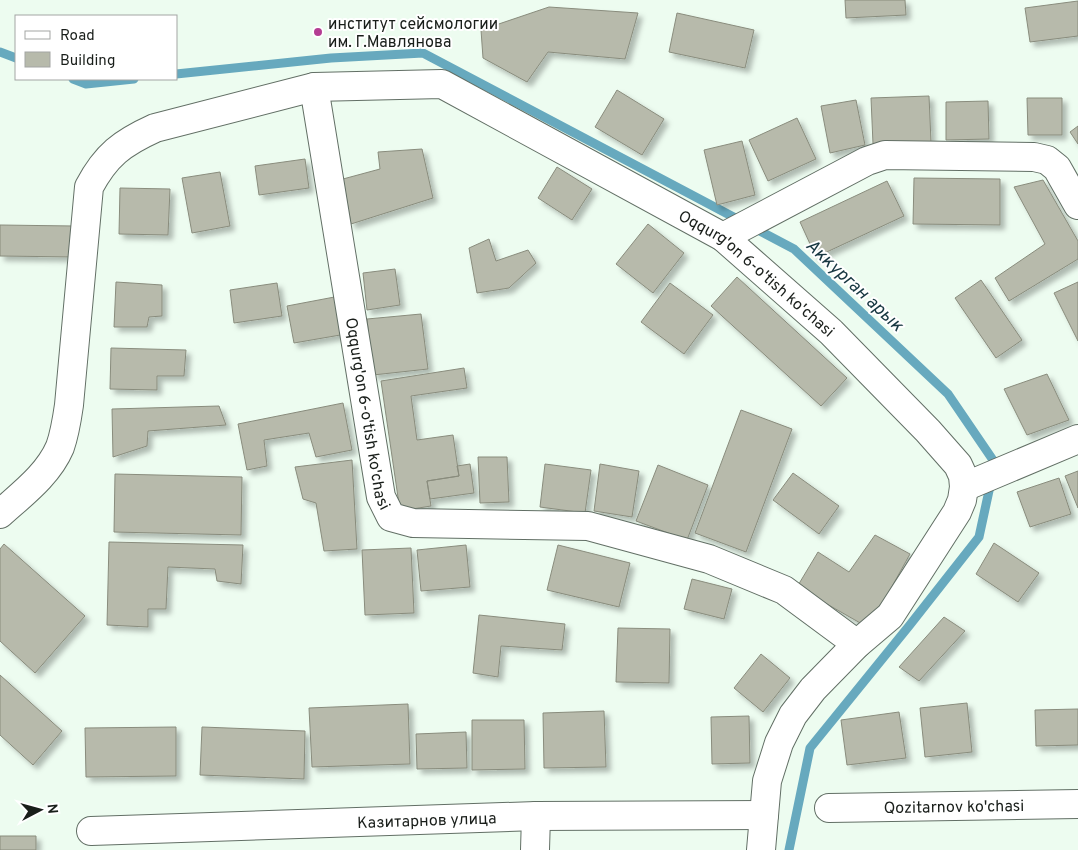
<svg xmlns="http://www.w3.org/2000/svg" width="1078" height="850" font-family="Overpass,sans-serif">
	<defs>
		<filter id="shadow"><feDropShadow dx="4.5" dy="4.5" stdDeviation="2.5" flood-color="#0004"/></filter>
	</defs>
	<rect width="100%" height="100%" fill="#edfcf0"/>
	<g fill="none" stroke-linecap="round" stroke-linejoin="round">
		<!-- stream -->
		<path stroke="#67a9be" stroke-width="9" d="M 0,52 L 16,58
			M 176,74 L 331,58 L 423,53 L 794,249 L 948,394 L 995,463 L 979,537 L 909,626 L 810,748 L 789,850
			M 73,79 L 86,84 L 134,79"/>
	</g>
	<!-- building -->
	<path fill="#b7baab" stroke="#898c7d" filter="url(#shadow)" d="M 845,0 L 905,0 L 906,15 L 846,18 Z
		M 1078,1 L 1078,36 L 1030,42 L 1025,8 Z
		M 549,7 L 638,13 L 625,59 L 548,52 L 527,82 L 483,58 L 481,30 Z
		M 677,13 L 754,30 L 745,68 L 669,52 Z
		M 617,90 L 664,119 L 642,155 L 595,127 Z
		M 929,96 L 931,142 L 873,144 L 871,98 Z
		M 1027,98 L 1062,98 L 1062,135 L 1028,135 Z
		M 856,100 L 865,145 L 830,153 L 821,106 Z
		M 988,101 L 989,139 L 946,140 L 946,102 Z
		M 797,118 L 816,159 L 768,181 L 749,140 Z
		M 1078,126 L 1078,144 L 1070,132 Z
		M 742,141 L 755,195 L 717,205 L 704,150 Z
		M 422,149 L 433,198 L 351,224 L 343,179 L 380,169 L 378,152 Z
		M 305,159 L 309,188 L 259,195 L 255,166 Z
		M 557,167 L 592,189 L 572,220 L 538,198 Z
		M 220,172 L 230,226 L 192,233 L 182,178 Z
		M 914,178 L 1000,179 L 1000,225 L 913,224 Z
		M 1043,180 L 1078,241 L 1078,259 L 1009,301 L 995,278 L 1045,244 L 1014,187 Z
		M 887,181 L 904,216 L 816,257 L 800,222 Z
		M 120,188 L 170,189 L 168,235 L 119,234 Z
		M 648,224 L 684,253 L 653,293 L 616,264 Z
		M 0,225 L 74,226 L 74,257 L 0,256 Z
		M 489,239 L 496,261 L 528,250 L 536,263 L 509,288 L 477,293 L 469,248 Z
		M 395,269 L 400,305 L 367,310 L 363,273 Z
		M 737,277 L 847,378 L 821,406 L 711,306 Z
		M 981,280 L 1022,340 L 996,358 L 955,298 Z
		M 116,282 L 162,285 L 162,316 L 149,317 L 147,327 L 114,327 Z
		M 1078,282 L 1078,341 L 1054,293 Z
		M 277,283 L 282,316 L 234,323 L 230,290 Z
		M 670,283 L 713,315 L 684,354 L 641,322 Z
		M 345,295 L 352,333 L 294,343 L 287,306 Z
		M 421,314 L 428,369 L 373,375 L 367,319 Z
		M 111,348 L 186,350 L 184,376 L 157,376 L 157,390 L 110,389 Z
		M 464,368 L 467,388 L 411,396 L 417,440 L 453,435 L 459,476 L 427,481 L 431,506 L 400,511 L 381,381 Z
		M 1047,374 L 1069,420 L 1027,435 L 1004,389 Z
		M 343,403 L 352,450 L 316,457 L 309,433 L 264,440 L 267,466 L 247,470 L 238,424 Z
		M 219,406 L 226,425 L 148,431 L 147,446 L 113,457 L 112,409 Z
		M 741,410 L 792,429 L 746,552 L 695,533 Z
		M 478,457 L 507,457 L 509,502 L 480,503 Z
		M 352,460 L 357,549 L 324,551 L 316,503 L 303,499 L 295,467 Z
		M 470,464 L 474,493 L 430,499 L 427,481 L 459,476 L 457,466 Z
		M 545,464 L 591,470 L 585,513 L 540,507 Z
		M 600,464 L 639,471 L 632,517 L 594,511 Z
		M 658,465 L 708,485 L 687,540 L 636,521 Z
		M 1078,471 L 1078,508 L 1065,476 Z
		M 793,473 L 839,506 L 819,534 L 773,500 Z
		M 115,474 L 242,477 L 241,535 L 114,532 Z
		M 1059,478 L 1071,514 L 1030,527 L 1017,492 Z
		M 875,535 L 910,554 L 869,628 L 797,587 L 818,552 L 849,572 Z
		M 109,542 L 243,545 L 241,584 L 217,581 L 215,569 L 168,567 L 166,609 L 148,609 L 148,627 L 107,625 Z
		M 994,543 L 1039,573 L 1018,602 L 976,574 Z
		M 4,544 L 85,616 L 35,673 L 0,641 L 0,549 Z
		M 466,545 L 470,587 L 421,591 L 417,550 Z
		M 558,545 L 630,563 L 619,607 L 547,590 Z
		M 411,548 L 414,613 L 365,615 L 362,550 Z
		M 692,579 L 732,589 L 724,619 L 684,609 Z
		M 479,615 L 565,624 L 562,650 L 501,646 L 498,677 L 473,673 Z
		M 944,617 L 965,631 L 919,681 L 899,667 Z
		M 618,628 L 670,629 L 669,683 L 616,682 Z
		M 761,654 L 790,678 L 763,712 L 734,688 Z
		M 0,675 L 62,731 L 33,765 L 0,735 Z
		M 967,703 L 972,752 L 925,757 L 920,708 Z
		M 408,704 L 410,764 L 312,767 L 309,708 Z
		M 1078,709 L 1078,745 L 1036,746 L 1035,710 Z
		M 604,711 L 606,767 L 544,768 L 543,713 Z
		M 899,712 L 906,758 L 847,765 L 841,720 Z
		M 749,716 L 750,763 L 712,764 L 711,717 Z
		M 472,720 L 524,720 L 525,769 L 472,770 Z
		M 176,727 L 176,776 L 86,777 L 85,728 Z
		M 202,727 L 305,731 L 304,779 L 200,775 Z
		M 466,732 L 467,768 L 417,769 L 416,734 Z
		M 0,836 L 36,836 L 36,850 L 0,850 Z"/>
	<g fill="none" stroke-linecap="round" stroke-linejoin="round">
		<defs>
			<g id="minor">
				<path id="s1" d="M 314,87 L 381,497 L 391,517 L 413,523 L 588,526 L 709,559 L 784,590 L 857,644"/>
				<path d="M 723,237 L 867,161 L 885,155 L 1034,157 L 1047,160 L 1057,168 L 1078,205"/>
				<path d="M 964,487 L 1078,439"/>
				<path id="s2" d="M 0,514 C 22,494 48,475 60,447 C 65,433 67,419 69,405 L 89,187 C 106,155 122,143 155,128 L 314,87 L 442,84 L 723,237 L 831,332 L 928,431 L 958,465 L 963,476 L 964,487 L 962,500 L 957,512 L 890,616 L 857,644 L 813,689 L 793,715 L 779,743 L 767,781 L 761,850"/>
				<path id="s3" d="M 829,808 L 1078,804"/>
				<path id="s4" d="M 91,831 L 536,816 L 764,815"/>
				<path d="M 535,850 L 536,816"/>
			</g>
		</defs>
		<!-- minor casing -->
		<use href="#minor" stroke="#626f65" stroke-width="30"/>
		<!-- minor -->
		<use href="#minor" stroke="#fff" stroke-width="28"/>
	</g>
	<!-- markers -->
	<circle fill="#b43d93" stroke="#fff" stroke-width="2" cx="318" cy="32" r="5"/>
	<g text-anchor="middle" stroke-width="4" stroke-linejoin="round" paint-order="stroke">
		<!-- poi labels -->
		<g font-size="16" fill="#191e1a" stroke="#fff" text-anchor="start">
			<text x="328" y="29">институт сейсмологии<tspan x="328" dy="18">им. Г.Мавлянова</tspan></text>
		</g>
		<!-- street labels -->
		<g font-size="16" fill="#191e1a" stroke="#fff">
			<text dy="6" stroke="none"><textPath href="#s2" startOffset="1104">Oqqurg'on 6-o'tish ko'chasi</textPath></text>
			<text dy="6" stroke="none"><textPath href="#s1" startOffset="331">Oqqurg'on 6-o'tish ko'chasi</textPath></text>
			<text dy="6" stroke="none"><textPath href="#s3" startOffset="125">Qozitarnov ko'chasi</textPath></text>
			<text dy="6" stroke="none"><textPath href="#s4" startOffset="336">Казитарнов улица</textPath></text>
		</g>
		<!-- water labels -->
		<g font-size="18" font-style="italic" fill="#173741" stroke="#fff">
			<text transform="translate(855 285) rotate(43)" y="6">Аккурган арык</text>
		</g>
	</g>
	<!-- legend -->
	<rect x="15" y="15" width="162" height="65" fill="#ffffff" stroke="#a3a5a3"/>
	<rect x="25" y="31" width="25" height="8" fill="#ffffff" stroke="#a3a5a3"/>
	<text x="60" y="40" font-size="15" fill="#191e1a">Road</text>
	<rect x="25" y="52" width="25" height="15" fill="#b7baab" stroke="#a3a5a3"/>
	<text x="60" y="65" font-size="15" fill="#191e1a">Building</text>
	<!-- north arrow -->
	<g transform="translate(40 810) rotate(84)" stroke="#ffffff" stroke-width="4" paint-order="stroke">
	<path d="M0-4L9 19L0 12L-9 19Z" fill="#191e1a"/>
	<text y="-8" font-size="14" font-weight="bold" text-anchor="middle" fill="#191e1a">N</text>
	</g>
</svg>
